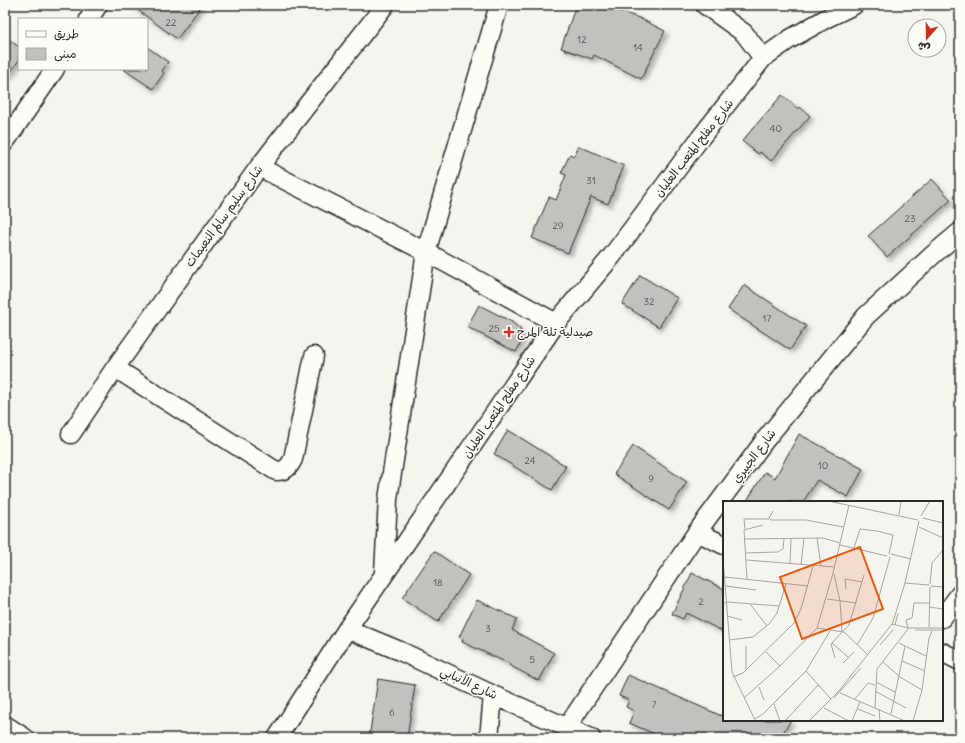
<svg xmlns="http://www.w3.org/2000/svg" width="965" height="743" font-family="Delius,'Playpen Sans Arabic',sans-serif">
	<defs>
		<filter id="shadow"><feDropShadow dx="3.5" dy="3.5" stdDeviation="2" flood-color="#0004"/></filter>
	</defs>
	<rect width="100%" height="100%" fill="#f5f4ef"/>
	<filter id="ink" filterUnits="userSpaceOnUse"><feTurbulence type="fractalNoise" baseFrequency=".025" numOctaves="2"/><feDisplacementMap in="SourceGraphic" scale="8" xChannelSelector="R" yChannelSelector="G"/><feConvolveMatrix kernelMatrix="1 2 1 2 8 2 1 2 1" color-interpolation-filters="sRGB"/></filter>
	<g filter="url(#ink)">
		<!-- building -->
		<path fill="#c2c1be" stroke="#2b2b2b" filter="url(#shadow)" d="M 131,5 L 202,5 L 177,39 Z
			M 576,5 L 603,5 L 639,18 L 665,31 L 641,79 L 594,55 L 592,59 L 561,48 Z
			M 5,37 L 19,47 L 19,60 L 5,80 Z
			M 147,47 L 168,62 L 162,71 L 164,73 L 153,89 L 123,69 L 147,69 Z
			M 782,95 L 798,109 L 800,107 L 810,116 L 771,161 L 760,152 L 758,154 L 742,141 Z
			M 579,146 L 624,166 L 608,204 L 591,197 L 568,253 L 532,238 L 549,197 L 556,200 L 566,175 L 561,173 L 570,154 L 574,156 Z
			M 932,179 L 951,200 L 887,257 L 868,236 Z
			M 640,275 L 677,298 L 659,327 L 622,304 Z
			M 744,285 L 806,326 L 790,350 L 728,309 Z
			M 479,305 L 512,322 L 520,329 L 522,341 L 516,352 L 467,327 Z
			M 508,430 L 566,466 L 552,490 L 494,454 Z
			M 799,434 L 863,469 L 848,497 L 817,480 L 803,502 L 746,502 L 765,472 L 775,478 Z
			M 633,446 L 687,482 L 669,510 L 614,474 Z
			M 434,551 L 469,575 L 438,622 L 402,598 Z
			M 692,573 L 724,589 L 724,632 L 686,613 L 683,619 L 672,614 Z
			M 477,600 L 517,619 L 512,630 L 554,653 L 539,681 L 509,665 L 510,664 L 462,642 L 463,639 L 459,637 Z
			M 628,675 L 724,717 L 724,720 L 791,720 L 780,738 L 664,738 L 629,723 L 634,711 L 626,707 L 629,700 L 619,696 Z
			M 378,679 L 415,685 L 407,738 L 369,738 Z"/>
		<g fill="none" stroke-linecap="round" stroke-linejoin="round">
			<defs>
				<path id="minor" d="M 705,5 L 744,33 L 763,58
					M 89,19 L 98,5
					M 5,142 L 55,69
					M 259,167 L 426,252 L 556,323
					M 115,368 L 276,471 C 286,471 289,467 293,459 L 314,356
					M 71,434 L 115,368 L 259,167 L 385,5
					M 697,532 L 724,545
					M 384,573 L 388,499 L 426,252 L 499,5
					M 942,618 L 960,594
					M 347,629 L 400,651 L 493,695 L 591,738
					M 942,652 L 960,661
					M 5,725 L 25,738
					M 567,727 L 697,532 L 765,440 L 866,316 L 935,253 L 960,232
					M 277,738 L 347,629 L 556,323 L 612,256 L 701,137 L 763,58 L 790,39 L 827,18 L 854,5
					M 489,738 L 493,695"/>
			</defs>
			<!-- minor casing -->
			<use href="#minor" stroke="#2b2b2b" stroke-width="21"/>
			<!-- minor -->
			<use href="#minor" stroke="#fdfcf7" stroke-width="18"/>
		</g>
	</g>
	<!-- markers -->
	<path fill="#c8321e" stroke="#fdfcf7" stroke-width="1.5" d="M507 326h4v4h4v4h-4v4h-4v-4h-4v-4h4z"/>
	<g text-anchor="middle" stroke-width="3" stroke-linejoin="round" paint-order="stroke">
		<!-- number labels -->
		<g font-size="10" fill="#515050">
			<text x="171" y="26">22</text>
			<text x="582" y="43">12</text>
			<text x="638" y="51">14</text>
			<text x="776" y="132">40</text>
			<text x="591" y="184">31</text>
			<text x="910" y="222">23</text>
			<text x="558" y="229">29</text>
			<text x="649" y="305">32</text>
			<text x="767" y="322">17</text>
			<text x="494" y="332">25</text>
			<text x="530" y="464">24</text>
			<text x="823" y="469">10</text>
			<text x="651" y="482">9</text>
			<text x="438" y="586">18</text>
			<text x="701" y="605">2</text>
			<text x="488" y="632">3</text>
			<text x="532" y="663">5</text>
			<text x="654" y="708">7</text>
			<text x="392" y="716">6</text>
		</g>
		<!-- street labels -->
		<g font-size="12" fill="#2b2b2b" stroke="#fdfcf7">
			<text transform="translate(694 148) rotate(-52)" y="4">شارع مفلح المتعب العليان</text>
			<text transform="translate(224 216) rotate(-54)" y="4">شارع سليم سالم النعيمات</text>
			<text transform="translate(499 407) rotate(-56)" y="4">شارع مفلح المتعب العليان</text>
			<text transform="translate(754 456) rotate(-53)" y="4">شارع الجبيري</text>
			<text transform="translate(469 683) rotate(25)" y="4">شارع الأنبابي</text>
		</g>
		<!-- poi labels -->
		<g font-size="12" fill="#2b2b2b" stroke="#fdfcf7" text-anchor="start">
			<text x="517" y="336">صيدلية تلة المرج</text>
		</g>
	</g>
	<!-- overview -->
	<g transform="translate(723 501)">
		<rect width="220" height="220" fill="#f5f4ef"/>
		<path fill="none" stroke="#a4a4a1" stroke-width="1" d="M 105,0 L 195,19M 50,10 L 46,17 L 48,19 L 83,19 L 120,26M 176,14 L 178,0M 198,15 L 207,0M 200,17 L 220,22M 196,26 L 220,37M 22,28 L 21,18 L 46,18M 94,37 L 98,65M 21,38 L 100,37 L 117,42M 117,44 L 164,55M 131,47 L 137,28 L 154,30 L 170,34 L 166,53M 22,52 L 55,51 L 60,48 L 61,38M 168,53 L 188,58M 0,58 L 9,171 L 32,219M 23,59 L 112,66M 67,62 L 68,38M 78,64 L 81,37M 111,73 L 117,100 L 119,130M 2,76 L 85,85M 24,78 L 21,29 L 40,24M 182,82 L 206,84M 207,83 L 209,62 L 220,49M 3,85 L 33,89M 208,85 L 220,86M 123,88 L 122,78 L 139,81M 104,98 L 133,102M 0,103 L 4,101 L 56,105M 27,103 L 44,125M 206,106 L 220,108M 4,115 L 19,119M 169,124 L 182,82 L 196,20M 172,124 L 175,112M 206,126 L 207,86M 94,127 L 121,131 L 145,154M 185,127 L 183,119 L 189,117 L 191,102 L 206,102M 192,129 L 220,129M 6,139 L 30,136 L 46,123 L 54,112 L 63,83M 109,142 L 125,156M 176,142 L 203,155M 134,144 L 150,117 L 167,56M 157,144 L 170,129M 23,145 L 23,168M 43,151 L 57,165M 112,157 L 108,143 L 126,124 L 141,74M 179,160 L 202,170M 160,161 L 177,176 L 199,189M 120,162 L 131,151M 83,170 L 108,198M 10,176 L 20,172 L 71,122 L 78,108 L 90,65M 153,181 L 172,191M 36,186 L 41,199M 152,190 L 183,207M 117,192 L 182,220M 21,197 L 57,165 L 94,127 L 110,72 L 126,4M 111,197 L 138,167M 132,198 L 145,182 L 152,184M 51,203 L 57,220M 101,207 L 126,220M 152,207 L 154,168 L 185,128M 135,208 L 152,215M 156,208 L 157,220M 168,213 L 182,145M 32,218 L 40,213 L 83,170 L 107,130M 62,220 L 95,184M 86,220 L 115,191 L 169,123 L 185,127 L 220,127M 129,220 L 137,201M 190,220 L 199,189 L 206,137 L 209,130"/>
		<path fill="#e8590c" fill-opacity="0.15" stroke="#e8590c" stroke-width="2" d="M 137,46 L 160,108 L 79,138 L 57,76 Z"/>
		<rect width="220" height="220" fill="none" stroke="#2b2b2b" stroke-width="2"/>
	</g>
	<!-- margin -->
	<rect width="965" height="743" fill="none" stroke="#fdfcf7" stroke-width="20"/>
	<rect x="10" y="10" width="945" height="723" fill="none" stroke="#2b2b2b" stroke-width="1.5" filter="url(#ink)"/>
	<!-- legend -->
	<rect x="18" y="18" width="130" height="52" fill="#fdfcf7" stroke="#a9a8a5"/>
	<rect x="26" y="31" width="20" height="6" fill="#fdfcf7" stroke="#a9a8a5"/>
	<text x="54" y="38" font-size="12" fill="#2b2b2b">طريق</text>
	<rect x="26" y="48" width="20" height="12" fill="#c2c1be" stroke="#a9a8a5"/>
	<text x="54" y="58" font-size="12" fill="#2b2b2b">مبنى</text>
	<!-- north arrow -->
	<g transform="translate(927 38) rotate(200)"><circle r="19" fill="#fdfcf7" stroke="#a9a8a5"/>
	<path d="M0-3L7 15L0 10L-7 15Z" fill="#c8321e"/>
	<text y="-6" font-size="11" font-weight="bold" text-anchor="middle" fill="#2b2b2b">ش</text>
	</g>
</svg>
